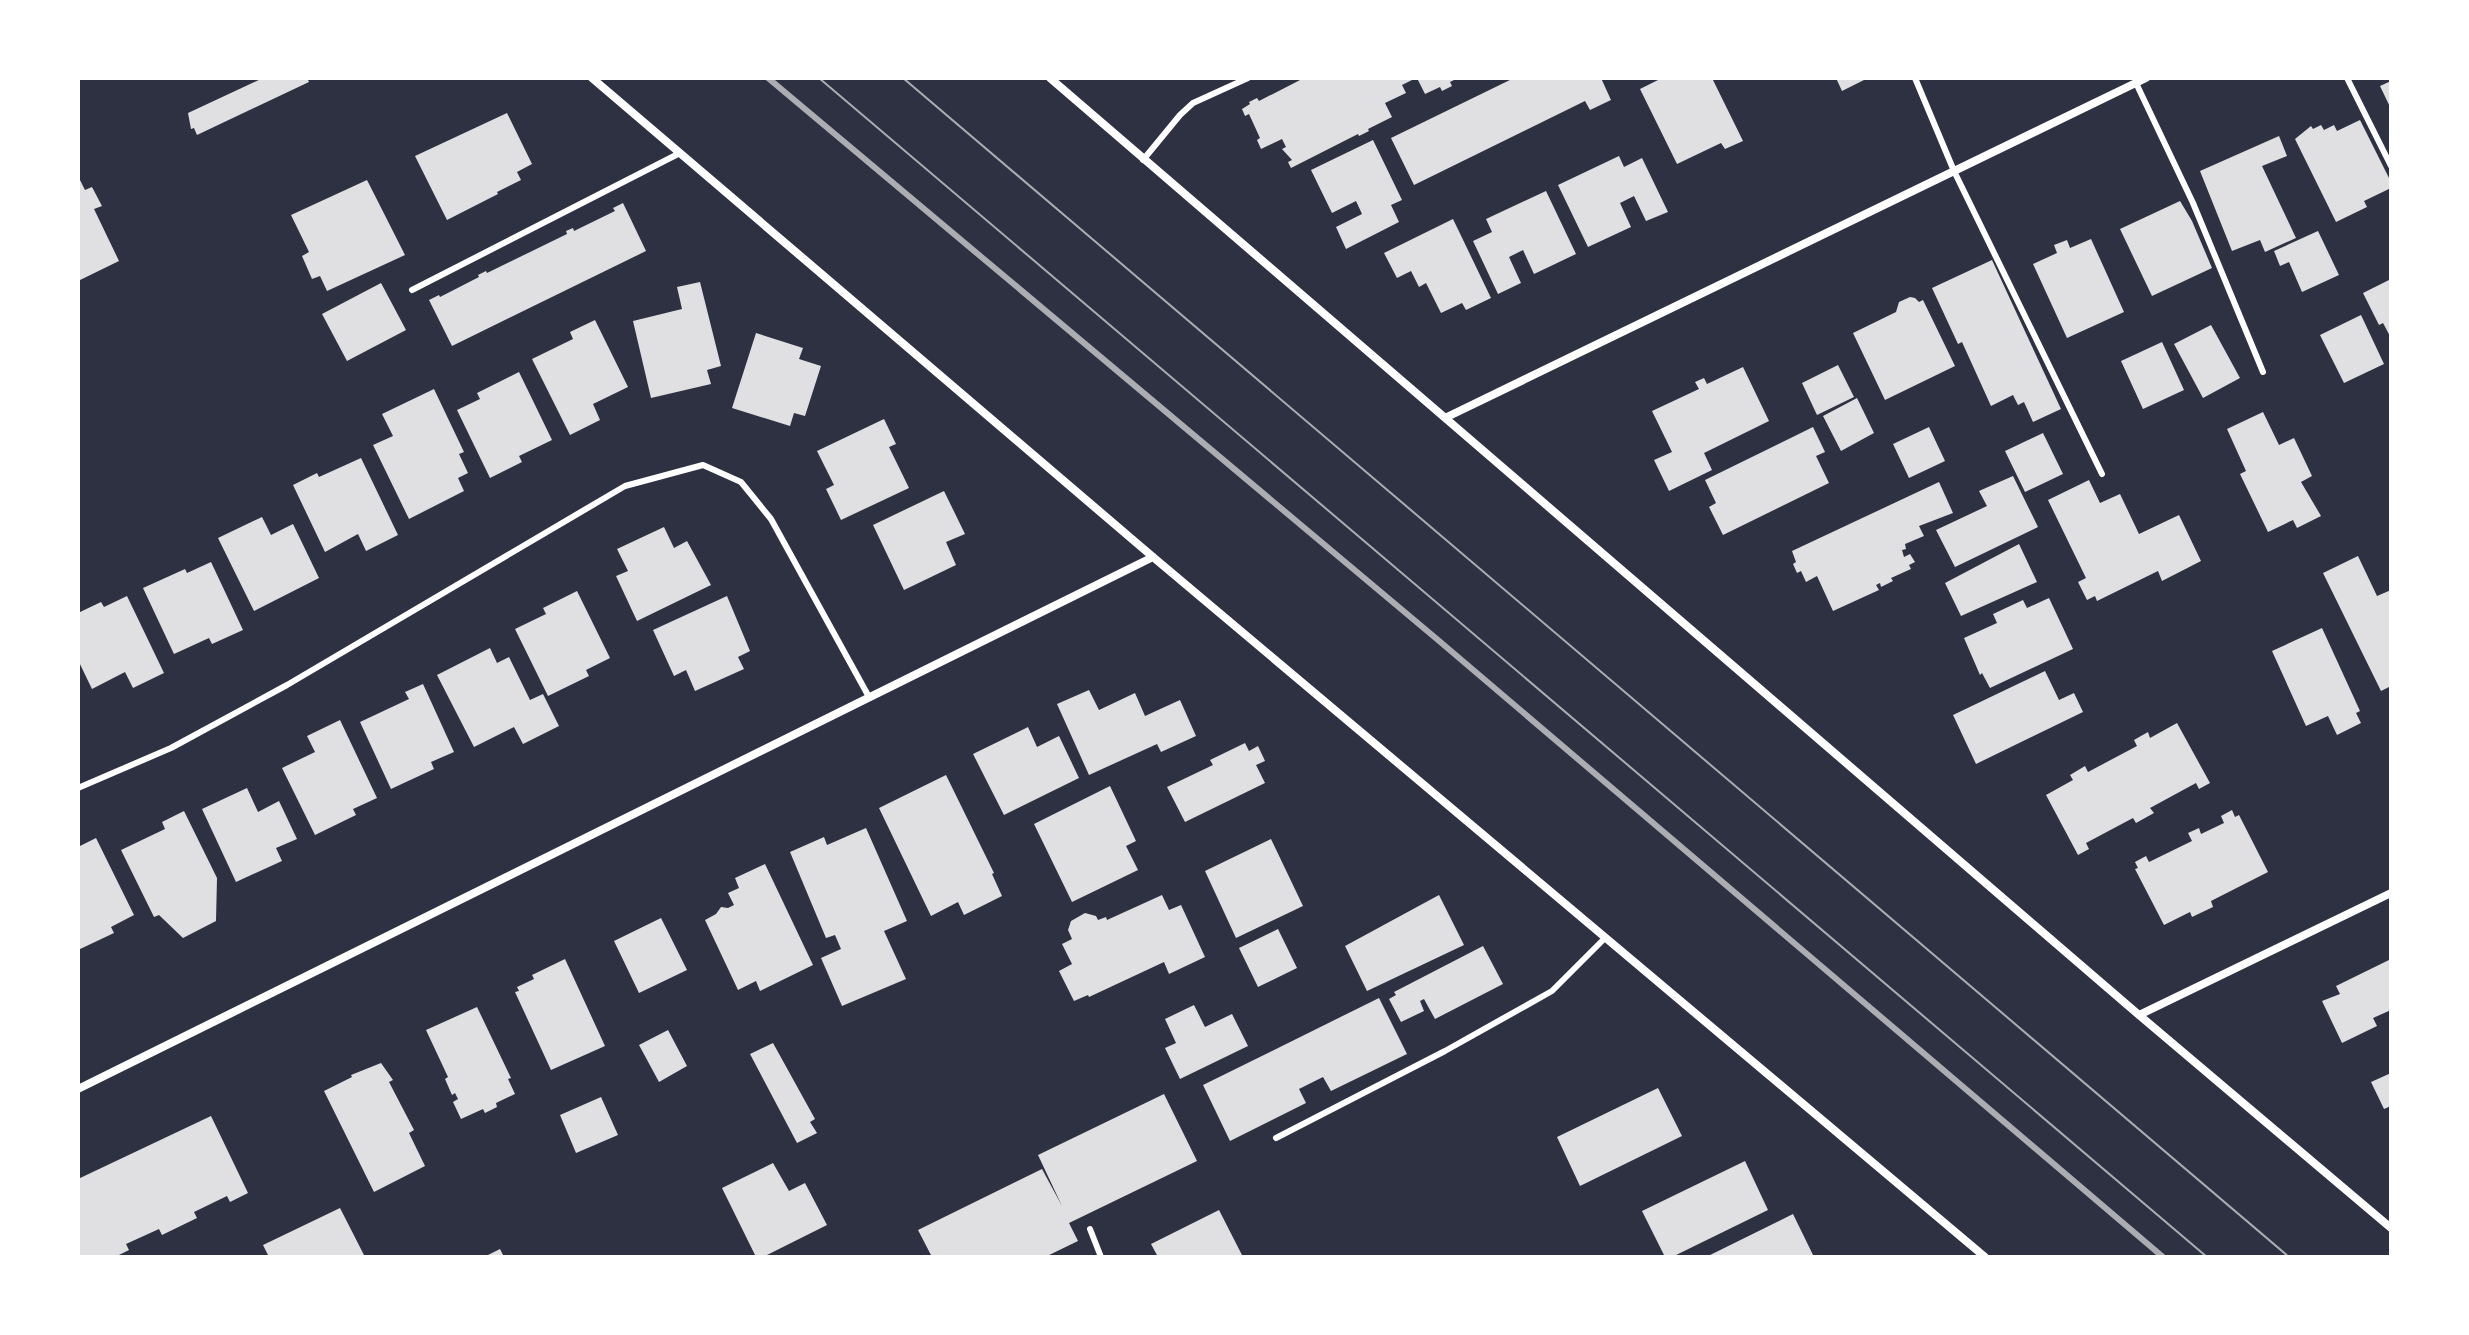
<svg xmlns="http://www.w3.org/2000/svg" width="2469" height="1335" font-family="Manrope,sans-serif">
	<rect width="100%" height="100%" fill="#2d3142"/>
	<!-- building -->
	<path fill="#e0e0e3" d="M 263,78 L 307,78 L 309,82 L 197,135 L 194,128 L 191,129 L 188,113 Z
		M 1304,78 L 1416,78 L 1402,85 L 1406,93 L 1385,103 L 1392,117 L 1368,129 L 1369,131 L 1359,136 L 1358,134 L 1291,168 L 1288,162 L 1292,160 L 1282,149 L 1286,147 L 1282,139 L 1261,149 L 1257,140 L 1260,138 L 1249,114 L 1245,116 L 1242,109 L 1250,104 L 1249,102 L 1257,98 L 1259,101 Z
		M 1417,78 L 1458,78 L 1450,82 L 1452,86 L 1442,91 L 1440,87 L 1425,94 Z
		M 1514,78 L 1601,78 L 1611,100 L 1590,110 L 1585,101 L 1414,185 L 1391,138 Z
		M 1662,78 L 1712,78 L 1743,141 L 1725,149 L 1721,143 L 1677,164 L 1640,89 Z
		M 1836,78 L 1868,78 L 1842,91 Z
		M 2391,81 L 2391,109 L 2380,86 Z
		M 507,113 L 532,164 L 517,172 L 521,180 L 497,192 L 498,194 L 447,220 L 415,156 Z
		M 2360,120 L 2391,182 L 2391,188 L 2364,201 L 2367,207 L 2336,222 L 2295,139 L 2311,126 L 2313,129 L 2321,125 L 2324,130 L 2334,125 L 2337,131 Z
		M 2279,136 L 2287,156 L 2262,166 L 2296,238 L 2265,252 L 2260,240 L 2232,251 L 2200,171 Z
		M 1373,140 L 1402,200 L 1391,205 L 1399,222 L 1346,249 L 1336,227 L 1362,214 L 1356,201 L 1332,213 L 1311,170 Z
		M 1619,156 L 1624,167 L 1642,158 L 1668,212 L 1646,221 L 1634,196 L 1620,203 L 1631,227 L 1588,247 L 1558,185 Z
		M 78,176 L 85,190 L 92,187 L 102,206 L 94,209 L 119,261 L 78,281 Z
		M 367,180 L 405,255 L 327,291 L 320,276 L 312,279 L 302,256 L 309,252 L 291,215 Z
		M 1546,191 L 1576,254 L 1534,274 L 1523,250 L 1509,257 L 1521,283 L 1498,294 L 1473,241 L 1492,232 L 1486,219 Z
		M 2180,201 L 2192,221 L 2212,268 L 2152,296 L 2120,229 Z
		M 623,203 L 646,251 L 452,346 L 429,300 L 439,295 L 440,297 L 479,277 L 478,275 L 486,271 L 487,273 L 567,234 L 566,231 L 573,228 L 574,231 L 615,211 L 613,208 Z
		M 1453,219 L 1491,298 L 1466,310 L 1462,303 L 1441,313 L 1426,283 L 1419,287 L 1411,271 L 1397,278 L 1384,253 Z
		M 2318,231 L 2339,275 L 2302,292 L 2289,262 L 2280,266 L 2274,251 Z
		M 2091,239 L 2124,312 L 2067,338 L 2033,264 L 2057,253 L 2054,245 L 2067,240 L 2070,248 Z
		M 1992,260 L 2061,409 L 2033,422 L 2024,402 L 2018,405 L 2013,395 L 1991,406 L 1962,342 L 1958,344 L 1932,288 Z
		M 2391,279 L 2391,338 L 2383,323 L 2379,325 L 2363,293 Z
		M 700,282 L 721,366 L 707,370 L 711,384 L 651,398 L 633,321 L 682,309 L 677,287 Z
		M 381,283 L 406,330 L 347,361 L 322,314 Z
		M 1910,297 L 1915,298 L 1919,302 L 1923,300 L 1955,366 L 1885,400 L 1853,333 L 1896,312 L 1899,302 Z
		M 2361,315 L 2384,364 L 2344,383 L 2320,335 Z
		M 595,320 L 628,387 L 593,404 L 600,420 L 570,435 L 532,359 L 573,339 L 570,332 Z
		M 2211,325 L 2240,378 L 2203,398 L 2174,344 Z
		M 756,333 L 803,348 L 799,359 L 821,366 L 805,416 L 794,413 L 790,426 L 732,408 Z
		M 2162,342 L 2184,390 L 2143,409 L 2121,361 Z
		M 1838,365 L 1854,397 L 1817,415 L 1802,383 Z
		M 1743,367 L 1769,421 L 1704,453 L 1712,470 L 1669,491 L 1654,460 L 1672,452 L 1652,411 L 1699,389 L 1695,382 L 1704,378 L 1707,384 Z
		M 519,372 L 552,440 L 519,456 L 522,462 L 490,478 L 457,410 L 480,399 L 477,393 Z
		M 434,389 L 464,452 L 459,454 L 468,473 L 458,478 L 464,491 L 409,519 L 373,445 L 393,436 L 382,414 Z
		M 1857,398 L 1874,433 L 1841,451 L 1823,416 Z
		M 2263,412 L 2279,445 L 2294,438 L 2312,476 L 2301,482 L 2321,516 L 2297,528 L 2293,520 L 2268,532 L 2240,474 L 2246,471 L 2227,429 Z
		M 884,419 L 896,444 L 889,447 L 909,488 L 841,520 L 826,489 L 834,485 L 817,451 Z
		M 1813,427 L 1825,452 L 1816,456 L 1829,483 L 1723,535 L 1709,507 L 1716,503 L 1705,480 Z
		M 1929,427 L 1945,461 L 1909,478 L 1893,444 Z
		M 2043,433 L 2063,474 L 2025,492 L 2005,451 Z
		M 361,458 L 398,535 L 366,551 L 358,534 L 325,552 L 293,485 L 317,473 L 319,477 Z
		M 2013,476 L 2038,527 L 1955,567 L 1936,530 L 1987,506 L 1979,491 Z
		M 2089,480 L 2100,503 L 2120,494 L 2139,534 L 2179,515 L 2201,561 L 2162,581 L 2158,571 L 2097,601 L 2095,596 L 2087,600 L 2078,582 L 2086,578 L 2048,500 Z
		M 1939,482 L 1953,513 L 1919,526 L 1924,536 L 1905,544 L 1906,549 L 1902,550 L 1904,557 L 1910,554 L 1915,562 L 1909,565 L 1911,569 L 1891,578 L 1893,581 L 1881,587 L 1880,583 L 1876,585 L 1879,590 L 1833,611 L 1817,576 L 1806,582 L 1801,571 L 1797,573 L 1793,564 L 1796,562 L 1792,551 Z
		M 944,491 L 965,534 L 946,542 L 956,565 L 904,590 L 873,525 Z
		M 262,517 L 271,535 L 293,524 L 319,578 L 254,611 L 218,538 Z
		M 664,527 L 674,548 L 687,541 L 711,585 L 637,621 L 616,576 L 628,571 L 617,549 Z
		M 2019,544 L 2037,582 L 1961,616 L 1945,583 Z
		M 2358,556 L 2377,596 L 2391,590 L 2391,686 L 2381,691 L 2323,573 Z
		M 211,562 L 243,630 L 212,644 L 209,638 L 174,654 L 143,588 L 185,569 L 187,573 Z
		M 577,591 L 610,658 L 586,670 L 589,676 L 548,696 L 515,629 L 546,614 L 543,608 Z
		M 127,596 L 164,673 L 133,688 L 125,672 L 92,689 L 78,660 L 78,613 L 101,602 L 104,607 Z
		M 727,596 L 750,651 L 738,657 L 744,669 L 695,691 L 686,670 L 674,676 L 653,630 Z
		M 2049,598 L 2073,649 L 1990,688 L 1982,673 L 1980,675 L 1964,638 L 1997,623 L 1993,614 L 2023,600 L 2027,608 Z
		M 2322,628 L 2360,711 L 2356,713 L 2361,723 L 2337,735 L 2328,716 L 2306,726 L 2272,651 Z
		M 490,648 L 497,663 L 509,657 L 530,700 L 543,694 L 559,726 L 523,744 L 514,727 L 474,747 L 437,675 Z
		M 2045,671 L 2059,700 L 2074,693 L 2083,712 L 1976,764 L 1953,715 Z
		M 423,684 L 454,752 L 431,762 L 434,769 L 391,789 L 360,722 L 409,699 L 405,692 Z
		M 1089,690 L 1099,710 L 1135,693 L 1145,716 L 1180,700 L 1196,736 L 1161,752 L 1157,744 L 1089,775 L 1057,704 Z
		M 340,720 L 377,798 L 353,809 L 356,815 L 315,835 L 282,768 L 315,752 L 307,736 Z
		M 2177,723 L 2210,783 L 2199,789 L 2196,783 L 2150,808 L 2154,813 L 2136,823 L 2133,818 L 2086,843 L 2089,849 L 2078,855 L 2046,795 L 2073,780 L 2070,775 L 2085,766 L 2088,772 L 2137,746 L 2134,740 L 2148,732 L 2150,738 Z
		M 1028,727 L 1037,747 L 1059,736 L 1079,778 L 1004,815 L 973,754 Z
		M 1245,743 L 1249,751 L 1258,746 L 1265,761 L 1256,765 L 1265,783 L 1185,822 L 1167,787 L 1213,765 L 1210,760 Z
		M 946,775 L 994,873 L 992,874 L 1002,896 L 964,915 L 958,902 L 931,916 L 879,808 Z
		M 1110,786 L 1136,841 L 1126,846 L 1138,870 L 1072,902 L 1034,824 Z
		M 247,788 L 258,812 L 279,801 L 297,839 L 276,848 L 282,861 L 236,882 L 202,809 Z
		M 2232,810 L 2235,817 L 2239,815 L 2268,872 L 2211,901 L 2213,907 L 2192,917 L 2190,912 L 2164,925 L 2135,869 L 2138,868 L 2135,862 L 2146,856 L 2149,862 L 2192,841 L 2188,833 L 2199,828 L 2201,834 L 2224,823 L 2221,816 Z
		M 184,811 L 217,878 L 216,921 L 183,938 L 159,915 L 154,917 L 121,850 L 165,829 L 162,822 Z
		M 866,828 L 907,921 L 884,931 L 906,979 L 842,1006 L 821,958 L 841,949 L 835,935 L 826,938 L 790,852 L 824,837 L 827,845 Z
		M 96,838 L 134,915 L 111,927 L 114,933 L 78,950 L 78,847 Z
		M 1271,839 L 1303,906 L 1236,938 L 1205,871 Z
		M 765,864 L 813,965 L 760,991 L 756,981 L 738,990 L 705,920 L 716,914 L 721,907 L 728,908 L 734,905 L 728,893 L 739,888 L 735,878 Z
		M 1162,895 L 1169,910 L 1181,905 L 1205,957 L 1169,974 L 1164,962 L 1089,997 L 1088,995 L 1074,1001 L 1059,971 L 1072,964 L 1062,944 L 1072,939 L 1068,930 L 1071,921 L 1085,913 L 1096,916 L 1098,920 L 1106,917 L 1107,920 Z
		M 1439,895 L 1464,945 L 1367,991 L 1345,946 Z
		M 661,918 L 687,970 L 639,993 L 614,941 Z
		M 1278,929 L 1297,968 L 1258,987 L 1239,948 Z
		M 1483,946 L 1503,984 L 1435,1019 L 1424,999 L 1420,1001 L 1424,1011 L 1401,1022 L 1389,999 L 1396,995 L 1394,992 Z
		M 565,959 L 605,1046 L 551,1070 L 515,992 L 519,991 L 517,987 L 534,979 L 532,975 Z
		M 2391,959 L 2391,1010 L 2373,1018 L 2377,1026 L 2342,1043 L 2322,1001 L 2340,994 L 2336,986 Z
		M 1379,998 L 1407,1054 L 1331,1091 L 1323,1077 L 1299,1089 L 1306,1103 L 1230,1141 L 1203,1085 Z
		M 1194,1005 L 1205,1027 L 1232,1014 L 1248,1046 L 1180,1079 L 1165,1048 L 1176,1043 L 1165,1019 Z
		M 477,1007 L 511,1078 L 508,1079 L 515,1094 L 496,1103 L 497,1107 L 485,1113 L 483,1109 L 461,1119 L 453,1102 L 458,1099 L 455,1093 L 452,1095 L 445,1079 L 448,1077 L 426,1030 Z
		M 668,1030 L 687,1066 L 659,1082 L 639,1045 Z
		M 773,1043 L 815,1119 L 810,1122 L 817,1133 L 797,1143 L 750,1054 Z
		M 381,1063 L 393,1080 L 389,1082 L 414,1130 L 409,1133 L 425,1166 L 374,1192 L 324,1091 L 352,1077 L 351,1075 Z
		M 2391,1073 L 2391,1106 L 2384,1109 L 2371,1082 Z
		M 1658,1088 L 1682,1136 L 1580,1186 L 1557,1137 Z
		M 1164,1094 L 1197,1161 L 1069,1223 L 1078,1241 L 1045,1257 L 932,1257 L 918,1230 L 1042,1169 L 1062,1206 L 1038,1155 Z
		M 601,1097 L 618,1135 L 576,1153 L 560,1115 Z
		M 211,1116 L 248,1193 L 230,1202 L 227,1196 L 194,1212 L 197,1218 L 162,1235 L 159,1229 L 126,1244 L 129,1250 L 115,1257 L 78,1257 L 78,1179 Z
		M 1745,1161 L 1768,1210 L 1672,1257 L 1665,1257 L 1642,1211 Z
		M 773,1163 L 789,1191 L 805,1183 L 827,1225 L 763,1257 L 756,1257 L 722,1188 Z
		M 340,1208 L 365,1257 L 269,1257 L 263,1245 Z
		M 1219,1210 L 1243,1257 L 1158,1257 L 1151,1244 Z
		M 1793,1214 L 1814,1257 L 1706,1257 Z
		M 500,1249 L 504,1257 L 484,1257 Z"/>
	<g fill="none" stroke-linecap="round" stroke-linejoin="round">
		<!-- service -->
		<path stroke="#fff" stroke-width="6" d="M 1915,78 L 1954,171 L 2102,474
			M 2347,78 L 2391,166
			M 2136,83 L 2193,203 L 2263,372
			M 1143,160 L 1180,115 L 1193,103 L 1248,78
			M 412,290 L 680,153
			M 78,788 L 171,748 L 287,685 L 625,486 L 703,465 L 741,482 L 771,519 L 869,697
			M 1276,1138 L 1445,1051 L 1552,991 L 1605,938
			M 1090,1229 L 1101,1257"/>
		<!-- minor -->
		<path stroke="#fff" stroke-width="8" d="M 592,78 L 1153,557 L 1985,1257
			M 1050,78 L 2139,1015 L 2391,1228
			M 1447,417 L 2146,78
			M 2139,1015 L 2391,893
			M 78,1089 L 1153,557"/>
		<!-- tram -->
		<path stroke="#abadb3" stroke-width="2" d="M 819,78 L 2207,1257
			M 903,78 L 2289,1257"/>
		<!-- rail -->
		<path stroke="#abadb3" stroke-width="6" d="M 768,78 L 1438,640 L 2163,1257"/>
	</g>
	<!-- border -->
	<rect width="2469" height="1335" fill="none" stroke="#ffffff" stroke-width="160"/>
</svg>
